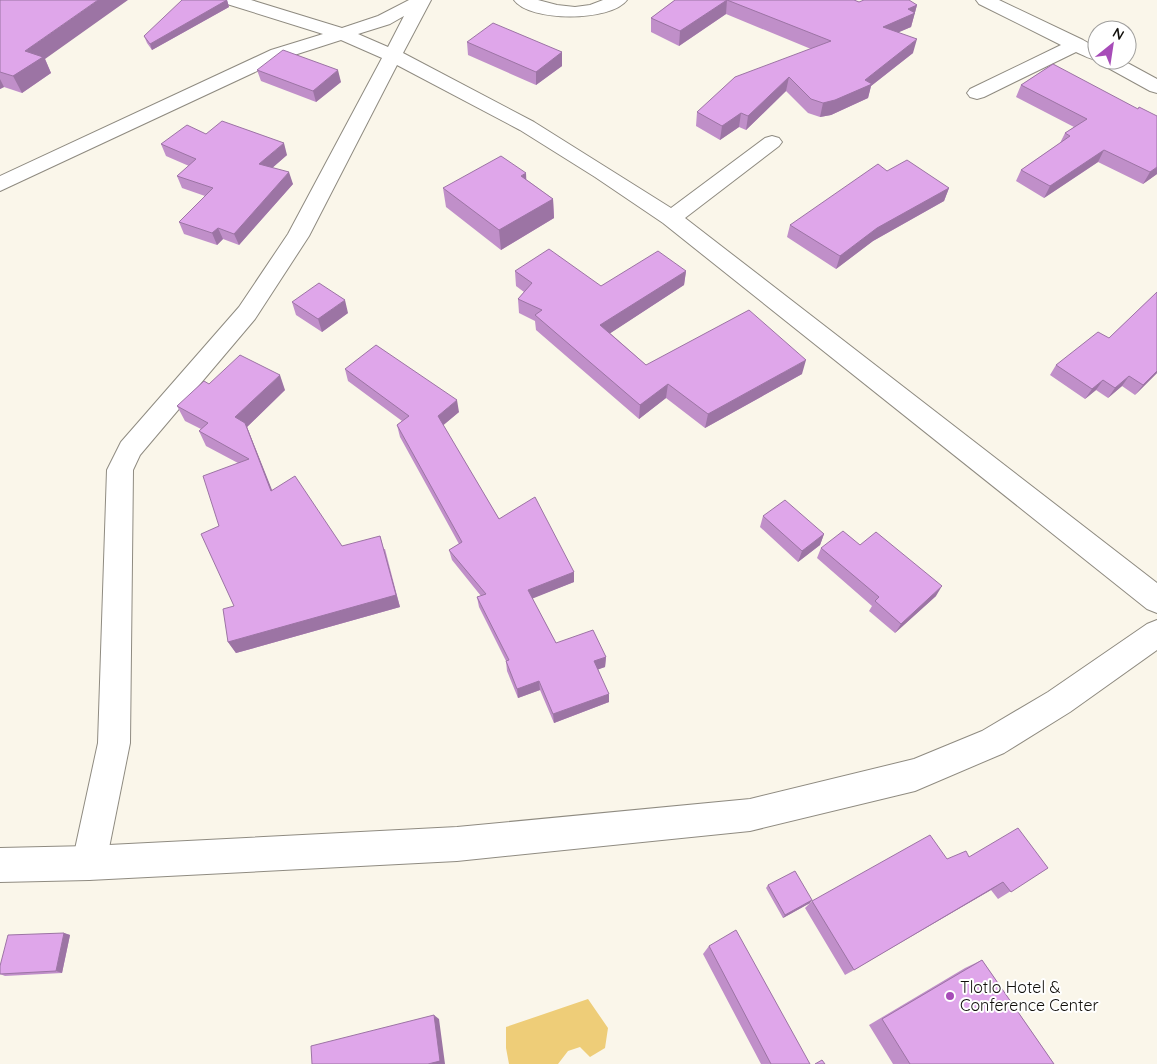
<svg xmlns="http://www.w3.org/2000/svg" width="1157" height="1064" font-family="Quicksand,sans-serif">
	<rect width="100%" height="100%" fill="#faf6ea"/>
	<!-- water -->
	<path fill="#eecd78" d="M 588,999 L 608,1028 L 605,1048 L 590,1057 L 580,1047 L 568,1051 L 558,1064 L 509,1064 L 506,1048 L 506,1027 Z"/>
	<g fill="none" stroke-linecap="round" stroke-linejoin="round">
		<defs>
			<path id="street" d="M 224,0 L 251,0 L 342,28 L 378,16 L 409,0 L 431,0 L 403,53 L 534,122 L 671,208 L 765,138 L 772,136 L 779,138 L 782,142 L 779,146 L 685,218 L 1157,583 L 1157,613 L 1147,609 L 663,223 L 595,177 L 520,130 L 397,65 L 309,236 L 255,319 L 140,455 L 133,470 L 130,743 L 106,863 L 101,875 L 89,880 L 77,875 L 72,863 L 98,743 L 107,470 L 121,442 L 239,307 L 288,234 L 382,58 L 341,40 L 285,58 L 0,191 L 0,176 L 271,50 L 323,34 L 227,4 ZM 404,16 L 388,47 L 358,34 L 390,24 Z
				M 514,0 L 538,0 L 557,5 L 575,7 L 590,5 L 603,0 L 627,0 C 611,22 529,22 514,0 Z
				M 976,0 L 999,0 L 1083,40 L 1097,48 L 1097,60 L 1122,60 L 1157,79 L 1157,93 L 1150,91 L 1101,64 L 1099,60 C 1091,60 1083,55 1076,52 L 984,97 L 977,99 L 970,97 L 967,93 L 970,89 L 1061,45 L 979,4 Z"/>
			<path id="secondary" d="M 1157,620 L 1157,650 L 1070,712 L 1004,753 L 915,791 L 750,831 L 457,861 L 89,880 L 0,882 L 0,848 L 89,846 L 457,827 L 750,799 L 914,759 L 982,731 L 1048,692 L 1147,624 Z"/>
		</defs>
		<!-- street casing -->
		<use href="#street" stroke="#8f8b81" stroke-width="2"/>
		<!-- secondary casing -->
		<use href="#secondary" stroke="#8f8b81" stroke-width="2"/>
		<!-- street -->
		<use href="#street" fill="#fff" fill-rule="evenodd"/>
		<!-- secondary -->
		<use href="#secondary" fill="#fff" fill-rule="evenodd"/>
	</g>
	<!-- wall -->
	<path fill="#c08fc9" d="M 0,0 L 45,59 L 51,73 L 22,93 L 4,87 L 0,89 Z
		M 227,0 L 229,7 L 152,50 L 147,43 L 144,36 Z
		M 675,0 L 854,0 L 859,2 L 917,5 L 911,27 L 898,32 L 913,53 L 871,86 L 868,98 L 831,115 L 820,117 L 808,113 L 786,91 L 746,130 L 739,127 L 720,140 L 696,126 L 697,112 L 811,49 L 726,14 L 679,46 L 651,32 L 651,18 Z
		M 467,42 L 562,52 L 562,66 L 536,85 L 468,55 Z
		M 1053,64 L 1157,174 L 1143,184 L 1098,162 L 1044,198 L 1016,181 L 1021,170 L 1060,143 L 1065,133 L 1074,127 L 1016,97 L 1021,85 Z
		M 257,70 L 341,82 L 316,102 L 261,81 Z
		M 206,134 L 287,155 L 272,168 L 293,184 L 239,245 L 223,239 L 217,245 L 184,234 L 179,222 L 205,196 L 182,188 L 177,176 L 189,166 L 166,156 L 161,144 Z
		M 887,171 L 949,188 L 944,201 L 873,241 L 836,269 L 787,237 L 790,225 Z
		M 527,180 L 553,199 L 554,218 L 501,250 L 446,207 L 443,188 Z
		M 515,271 L 601,286 L 686,271 L 684,285 L 610,333 L 646,365 L 802,374 L 705,428 L 666,398 L 639,419 L 536,330 L 535,321 L 519,313 L 518,299 L 524,292 L 516,286 Z
		M 1157,292 L 1157,373 L 1135,395 L 1122,386 L 1108,398 L 1096,390 L 1085,399 L 1050,375 L 1056,365 L 1109,338 Z
		M 292,302 L 348,313 L 322,332 L 296,315 Z
		M 345,369 L 459,412 L 443,425 L 499,519 L 574,572 L 574,582 L 532,598 L 556,643 L 606,657 L 605,667 L 598,669 L 609,702 L 554,723 L 540,690 L 518,698 L 507,671 L 506,661 L 479,607 L 477,597 L 481,596 L 452,560 L 449,550 L 459,544 L 400,437 L 397,425 L 402,421 L 348,381 Z
		M 209,384 L 285,390 L 247,427 L 272,491 L 342,546 L 385,549 L 400,607 L 236,653 L 228,642 L 234,606 L 219,526 L 238,463 L 206,446 L 199,431 L 201,429 L 185,421 L 177,406 Z
		M 763,516 L 824,534 L 820,545 L 798,562 L 760,527 Z
		M 860,545 L 936,596 L 895,633 L 869,611 L 872,606 L 817,558 L 821,548 Z
		M 969,857 L 1048,868 L 998,899 L 991,890 L 845,975 L 805,908 L 812,901 L 947,859 Z
		M 768,885 L 810,903 L 783,918 L 766,888 Z
		M 64,933 L 70,935 L 62,973 L 5,976 L 0,974 L 0,966 Z
		M 709,946 L 810,1064 L 761,1064 L 703,954 Z
		M 982,960 L 1054,1064 L 893,1064 L 869,1025 L 965,968 Z"/>
	<!-- shaded-wall -->
	<path fill="#9c74a4" d="M 98,0 L 128,0 L 45,59 L 51,73 L 22,93 L 13,76 L 25,51 Z
		M 227,0 L 229,7 L 152,50 L 150,44 Z
		M 727,0 L 726,14 L 679,46 L 680,31 Z
		M 917,5 L 911,27 L 879,41 L 883,27 L 908,9 Z
		M 917,39 L 913,53 L 871,86 L 868,98 L 831,115 L 820,117 L 823,103 L 865,80 Z
		M 562,52 L 562,66 L 536,85 L 536,72 Z
		M 338,70 L 341,82 L 316,102 L 313,91 Z
		M 789,77 L 786,91 L 746,130 L 748,116 Z
		M 0,79 L 4,87 L 0,89 Z
		M 741,113 L 739,127 L 720,140 L 722,126 Z
		M 284,143 L 287,155 L 263,176 L 259,164 Z
		M 1104,150 L 1098,162 L 1044,198 L 1050,186 Z
		M 1157,167 L 1157,174 L 1143,184 L 1150,172 Z
		M 289,172 L 293,184 L 239,245 L 234,234 Z
		M 526,173 L 527,193 L 521,176 Z
		M 949,188 L 944,201 L 873,241 L 836,269 L 840,256 L 877,228 Z
		M 553,199 L 554,218 L 501,250 L 499,230 Z
		M 218,228 L 223,239 L 217,245 L 212,233 Z
		M 686,271 L 684,285 L 600,340 L 600,325 Z
		M 345,300 L 348,313 L 322,332 L 318,319 Z
		M 806,360 L 802,374 L 705,428 L 708,414 Z
		M 1157,371 L 1157,373 L 1135,395 L 1143,385 Z
		M 280,375 L 285,390 L 247,427 L 278,505 L 235,417 Z
		M 1129,376 L 1122,386 L 1108,398 L 1115,388 Z
		M 1103,380 L 1096,390 L 1085,399 L 1092,389 Z
		M 668,384 L 666,398 L 639,419 L 640,405 Z
		M 457,400 L 459,412 L 440,428 L 438,416 Z
		M 824,534 L 820,545 L 798,562 L 802,551 Z
		M 380,536 L 400,607 L 236,653 L 228,642 Z
		M 574,572 L 574,582 L 529,600 L 528,590 Z
		M 942,586 L 936,596 L 895,633 L 901,624 Z
		M 606,657 L 605,667 L 594,671 L 594,661 Z
		M 539,681 L 540,690 L 518,698 L 517,689 Z
		M 609,694 L 609,702 L 554,723 L 553,714 Z
		M 1003,882 L 991,890 L 845,975 L 854,970 Z
		M 812,900 L 810,903 L 783,918 L 785,915 Z
		M 64,933 L 70,935 L 62,973 L 56,971 Z
		M 434,1015 L 439,1019 L 445,1064 L 428,1064 Z"/>
	<!-- building -->
	<path fill="#dfa6ea" stroke="#9c74a4" d="M 0,0 L 98,0 L 25,51 L 43,57 L 13,76 L 0,72 Z
		M 182,0 L 227,0 L 150,44 L 144,36 Z
		M 675,0 L 854,0 L 859,2 L 864,0 L 909,0 L 917,5 L 908,9 L 915,13 L 883,27 L 917,39 L 865,80 L 872,84 L 835,100 L 823,103 L 811,99 L 789,77 L 748,116 L 741,113 L 722,126 L 697,112 L 735,77 L 831,41 L 727,0 L 680,31 L 651,18 Z
		M 493,23 L 562,52 L 536,72 L 467,42 Z
		M 283,50 L 338,70 L 313,91 L 257,70 Z
		M 1053,64 L 1138,109 L 1139,107 L 1157,116 L 1157,167 L 1150,172 L 1104,150 L 1050,186 L 1021,170 L 1070,136 L 1065,133 L 1087,119 L 1021,85 Z
		M 222,121 L 284,143 L 259,164 L 289,172 L 234,234 L 218,228 L 212,233 L 179,222 L 213,188 L 177,176 L 196,159 L 161,144 L 187,125 L 206,134 Z
		M 501,156 L 526,173 L 521,176 L 553,199 L 499,230 L 443,188 Z
		M 907,160 L 949,188 L 877,228 L 840,256 L 790,225 L 878,164 L 887,171 Z
		M 549,249 L 601,286 L 658,251 L 686,271 L 600,325 L 646,365 L 749,310 L 806,360 L 708,414 L 668,384 L 640,405 L 535,315 L 542,310 L 518,299 L 532,283 L 515,271 Z
		M 319,283 L 345,300 L 318,319 L 292,302 Z
		M 1157,292 L 1157,371 L 1143,385 L 1129,376 L 1115,388 L 1103,380 L 1092,389 L 1056,365 L 1098,332 L 1109,338 Z
		M 376,345 L 457,400 L 438,416 L 499,519 L 535,497 L 574,572 L 528,590 L 556,643 L 593,630 L 606,657 L 594,661 L 609,694 L 553,714 L 539,681 L 517,689 L 506,661 L 509,660 L 477,597 L 486,594 L 449,550 L 462,542 L 397,425 L 409,416 L 345,369 Z
		M 240,355 L 280,375 L 235,417 L 245,423 L 271,491 L 295,476 L 342,546 L 380,536 L 396,595 L 228,642 L 223,609 L 234,606 L 201,534 L 219,526 L 203,476 L 249,459 L 199,431 L 208,423 L 177,406 L 204,381 L 209,384 Z
		M 785,500 L 824,534 L 802,551 L 763,516 Z
		M 843,531 L 860,545 L 876,532 L 942,586 L 901,624 L 875,601 L 879,597 L 821,548 Z
		M 1018,828 L 1048,868 L 1011,892 L 1003,882 L 854,970 L 812,901 L 930,835 L 947,859 L 966,851 L 969,857 Z
		M 795,871 L 812,900 L 785,915 L 768,885 Z
		M 736,930 L 810,1064 L 771,1064 L 709,946 Z
		M 64,933 L 56,971 L 0,974 L 0,966 L 8,935 Z
		M 982,960 L 1054,1064 L 910,1064 L 882,1019 Z
		M 434,1015 L 440,1061 L 428,1064 L 312,1064 L 311,1046 Z
		M 822,1060 L 825,1064 L 815,1064 Z"/>
	<!-- markers -->
	<circle fill="#a74cb8" stroke="#fff" stroke-width="2" cx="950" cy="996" r="5"/>
	<g text-anchor="middle" stroke-width="4" stroke-linejoin="round" paint-order="stroke">
		<!-- near-poi labels -->
		<g font-size="16" fill="#110f0b" stroke="#fff" text-anchor="start">
			<text x="960" y="993">Tlotlo Hotel &amp;<tspan x="960" dy="18">Conference Center</tspan></text>
		</g>
	</g>
	<!-- north arrow -->
	<g transform="translate(1112 45) rotate(30)"><circle r="24" fill="#ffffff" stroke="#a09f9d"/>
	<path d="M0-4L9 19L0 12L-9 19Z" fill="#a74cb8"/>
	<text y="-8" font-size="14" font-weight="bold" text-anchor="middle" fill="#110f0b">N</text>
	</g>
</svg>
